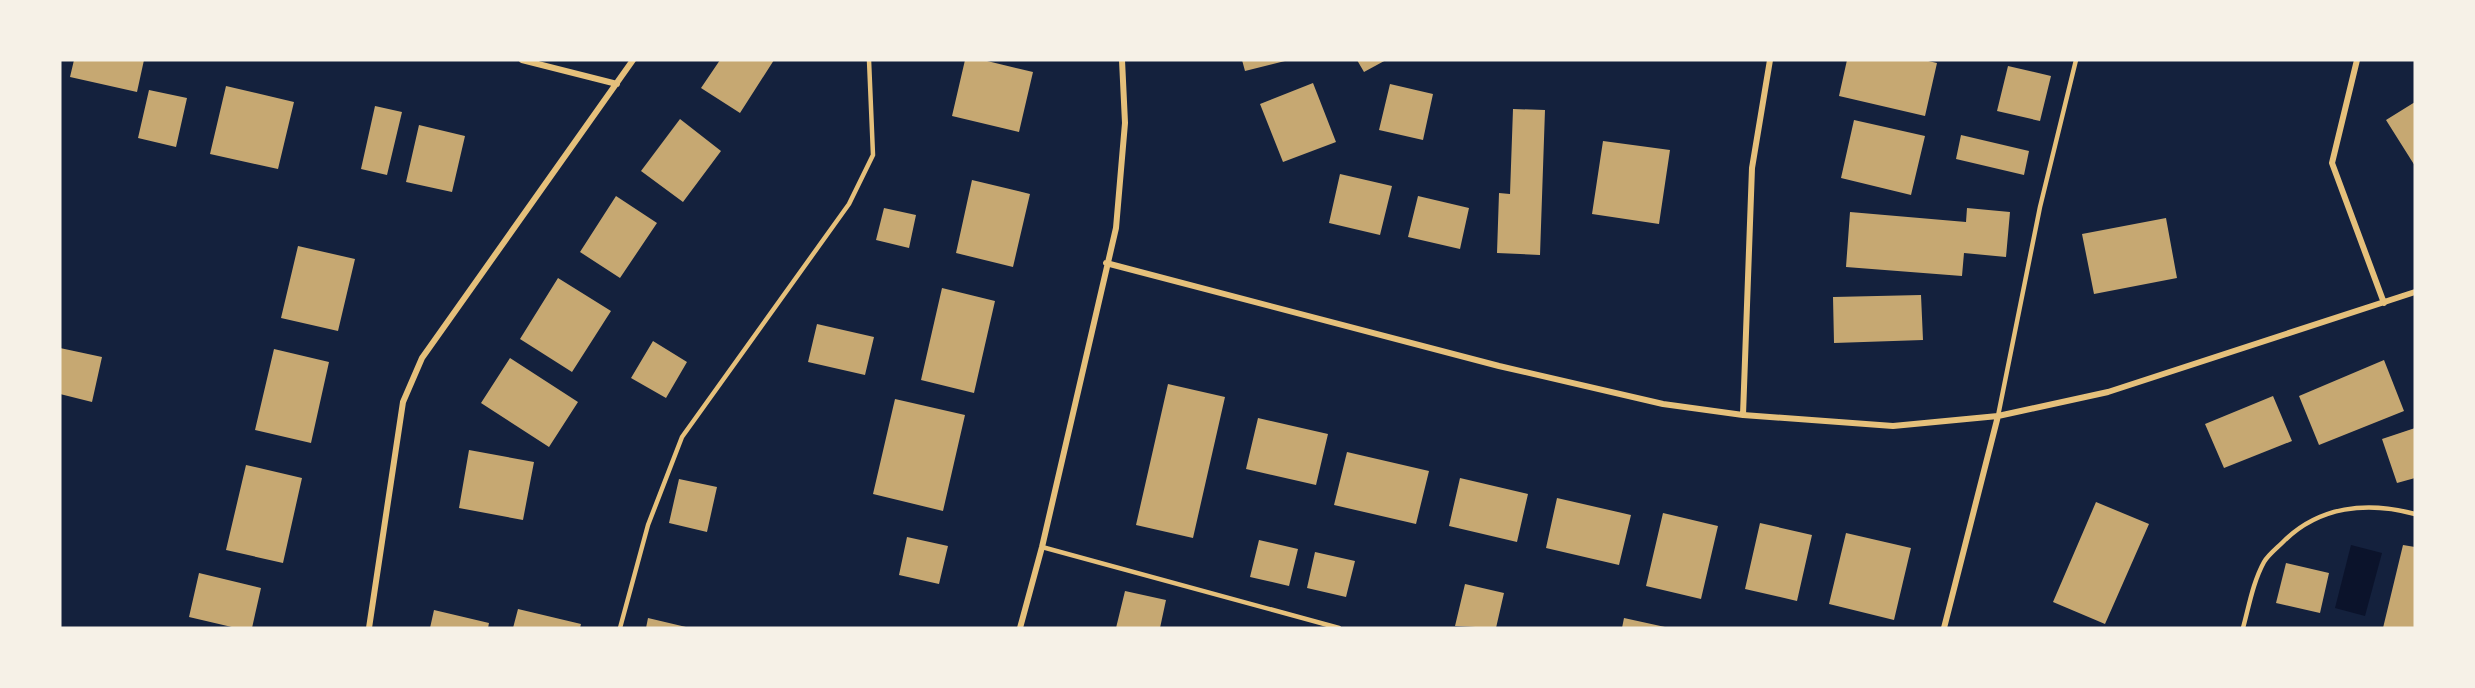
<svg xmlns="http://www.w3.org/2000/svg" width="2475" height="688" font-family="'Public Sans',sans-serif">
	<rect width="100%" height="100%" fill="#14213d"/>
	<!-- water -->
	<path fill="#0b132b" d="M 2351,545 L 2382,553 L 2365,616 L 2335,608 Z"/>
	<!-- building -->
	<path fill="#c6a872" d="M 74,60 L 144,60 L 137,92 L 70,77 Z
		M 720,60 L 774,60 L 740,113 L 701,88 Z
		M 965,60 L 983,60 L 1033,72 L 1019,132 L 952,116 Z
		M 1242,60 L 1285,60 L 1285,61 L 1245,71 Z
		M 1357,60 L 1386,60 L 1364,72 Z
		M 1847,60 L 1924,60 L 1937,63 L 1925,116 L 1839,96 Z
		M 2008,66 L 2051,76 L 2040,121 L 1997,111 Z
		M 1313,83 L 1336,142 L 1283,162 L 1260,104 Z
		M 1390,84 L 1433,94 L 1423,140 L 1379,130 Z
		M 226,86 L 294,102 L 278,169 L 210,154 Z
		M 149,90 L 187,98 L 176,147 L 138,138 Z
		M 2415,102 L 2415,166 L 2386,120 Z
		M 375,106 L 402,112 L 387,175 L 361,169 Z
		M 1513,109 L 1545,110 L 1540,255 L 1497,253 L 1499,193 L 1510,194 Z
		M 680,119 L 721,151 L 683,202 L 641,171 Z
		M 1854,120 L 1925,136 L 1911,195 L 1841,178 Z
		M 419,125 L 465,136 L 452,192 L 406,182 Z
		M 1961,135 L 2029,151 L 2024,175 L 1956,159 Z
		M 1603,141 L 1670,150 L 1659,224 L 1592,214 Z
		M 1340,174 L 1392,186 L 1380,235 L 1329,223 Z
		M 972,180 L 1030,194 L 1013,267 L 956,253 Z
		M 616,196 L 657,223 L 620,278 L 580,252 Z
		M 1418,196 L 1469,208 L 1460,249 L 1408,237 Z
		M 884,208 L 916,215 L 909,248 L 876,240 Z
		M 1967,208 L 2010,212 L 2006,257 L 1964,253 L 1962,276 L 1846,267 L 1850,212 L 1966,222 Z
		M 2166,218 L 2177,278 L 2094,294 L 2082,234 Z
		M 298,246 L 355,259 L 338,331 L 281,318 Z
		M 558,278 L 611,311 L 572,372 L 520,339 Z
		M 942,288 L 995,301 L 974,393 L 921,380 Z
		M 1921,295 L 1923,340 L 1834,343 L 1833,297 Z
		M 817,324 L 874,337 L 865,375 L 808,362 Z
		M 653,341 L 687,362 L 666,398 L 631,378 Z
		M 60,348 L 102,357 L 92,402 L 60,394 Z
		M 274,349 L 329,362 L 311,443 L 255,430 Z
		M 510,358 L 578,402 L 549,447 L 481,403 Z
		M 2384,360 L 2404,411 L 2319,445 L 2299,396 Z
		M 1168,384 L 1225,397 L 1193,538 L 1136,525 Z
		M 2273,396 L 2292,441 L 2224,468 L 2205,424 Z
		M 895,399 L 965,415 L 943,511 L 873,494 Z
		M 1258,418 L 1328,434 L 1316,485 L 1246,469 Z
		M 2415,428 L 2415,478 L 2397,483 L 2382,439 Z
		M 469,450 L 534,462 L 523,520 L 459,508 Z
		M 1347,452 L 1429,471 L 1416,524 L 1334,505 Z
		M 246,465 L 302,478 L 283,563 L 226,550 Z
		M 1460,478 L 1528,494 L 1517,542 L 1449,526 Z
		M 679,479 L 717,487 L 707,532 L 669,523 Z
		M 1557,498 L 1631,515 L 1619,565 L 1546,548 Z
		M 2096,502 L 2149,524 L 2105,624 L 2053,602 Z
		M 1663,513 L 1718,526 L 1701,599 L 1646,586 Z
		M 1760,523 L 1812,535 L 1797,601 L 1745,589 Z
		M 1846,533 L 1911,548 L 1894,620 L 1829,604 Z
		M 907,537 L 948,546 L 939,584 L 899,575 Z
		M 1259,540 L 1298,549 L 1289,586 L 1250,577 Z
		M 2403,545 L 2415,547 L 2415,628 L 2383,628 Z
		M 1315,552 L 1355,561 L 1346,597 L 1307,588 Z
		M 2286,563 L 2329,573 L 2320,613 L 2276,603 Z
		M 199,573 L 261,588 L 252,628 L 236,628 L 189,617 Z
		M 1465,584 L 1504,593 L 1496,628 L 1455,626 Z
		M 1125,591 L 1166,600 L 1160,628 L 1116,628 Z
		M 518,609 L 581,624 L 580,628 L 513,628 Z
		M 434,610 L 489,623 L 488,628 L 430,628 Z
		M 648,618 L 686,627 L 686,628 L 646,628 Z
		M 1624,618 L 1665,627 L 1664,628 L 1622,628 Z"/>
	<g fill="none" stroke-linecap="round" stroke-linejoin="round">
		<!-- service -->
		<path stroke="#e5c07b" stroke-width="4.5" d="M 1998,416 L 2040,207 L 2076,60
			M 1042,547 L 1339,628
			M 620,628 L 648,525 L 682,437 L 849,204 L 873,155 L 869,60
			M 2243,628 C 2249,606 2253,582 2264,562 C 2268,555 2277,548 2283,542 C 2319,506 2367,501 2415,514"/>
		<!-- minor -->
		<path stroke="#e5c07b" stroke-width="6" d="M 522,60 L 617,84
			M 2357,60 L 2332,163 L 2384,303
			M 1106,263 L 1499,366 L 1663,404 L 1743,415 L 1893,426 L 1998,416 L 2108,392 L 2415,292
			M 1743,415 L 1752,168 L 1770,60
			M 369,628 L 403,402 L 422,358 L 633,60
			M 1020,628 L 1042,547 L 1116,228 L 1125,123 L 1122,60
			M 1944,628 L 1998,416"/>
	</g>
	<!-- border -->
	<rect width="2475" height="688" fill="none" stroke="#f6f1e7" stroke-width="123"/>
</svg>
